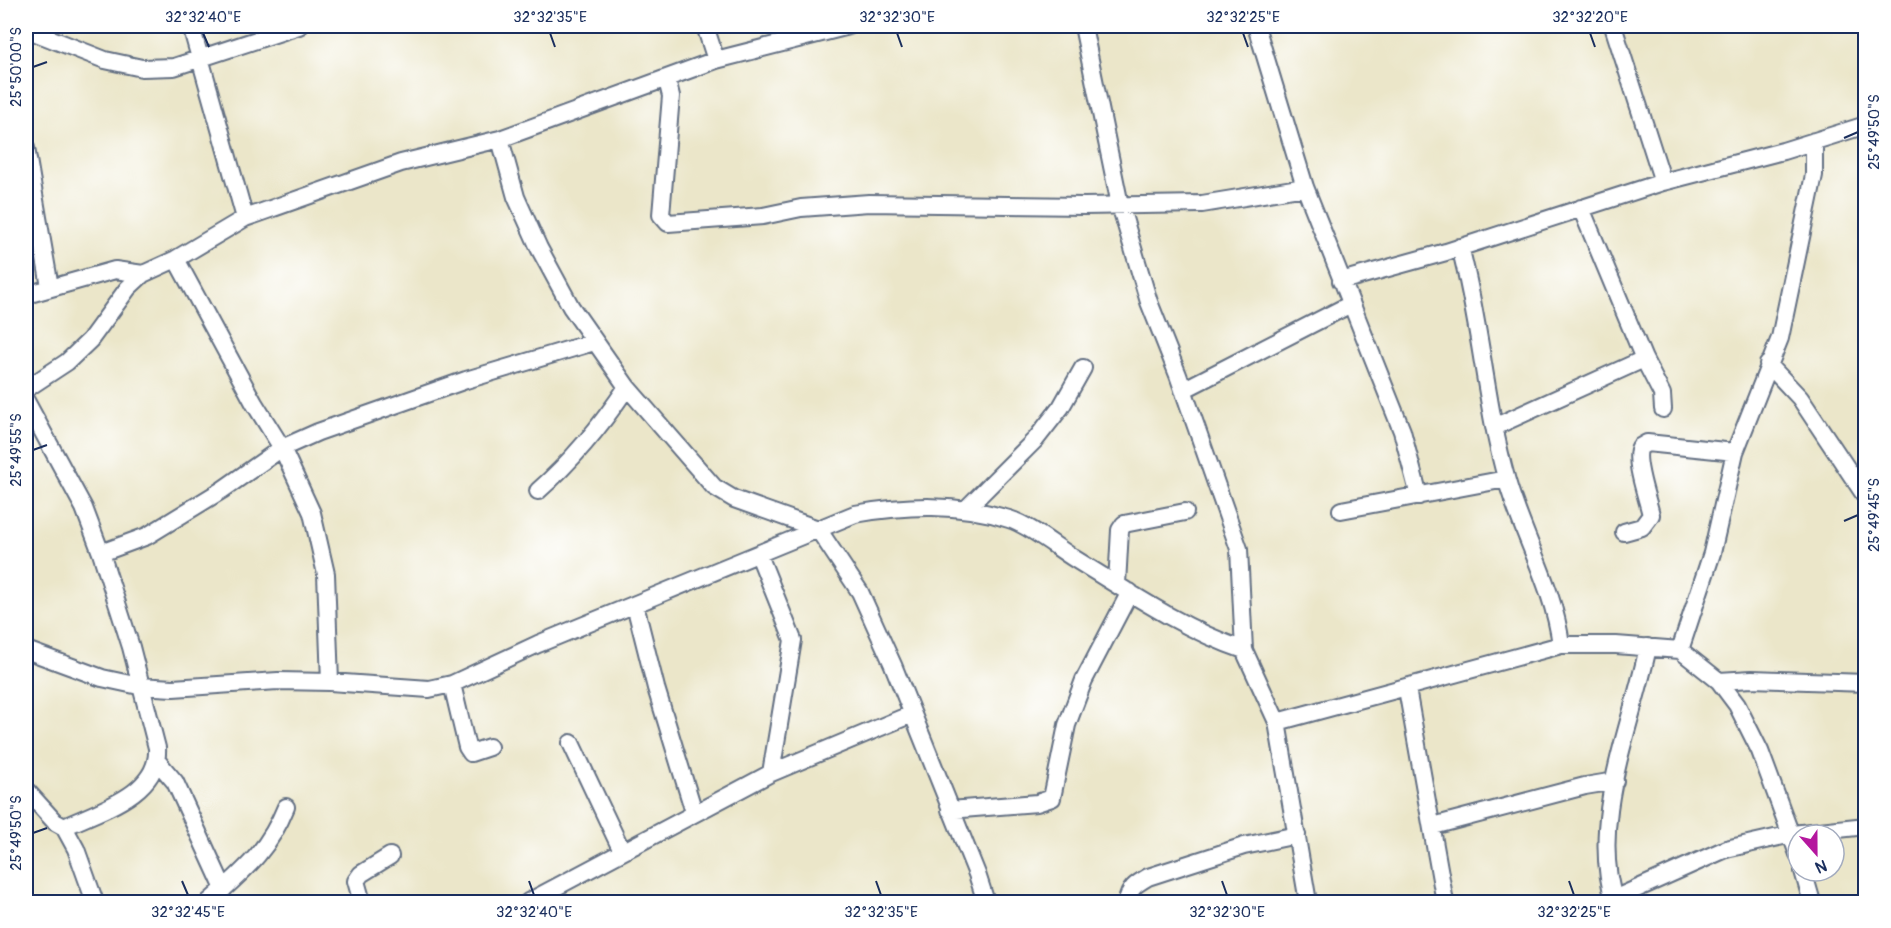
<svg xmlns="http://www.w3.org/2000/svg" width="1891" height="928" font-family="Pangolin,sans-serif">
	<rect width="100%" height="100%" fill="#fff"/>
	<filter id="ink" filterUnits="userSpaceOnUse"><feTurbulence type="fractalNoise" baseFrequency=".0167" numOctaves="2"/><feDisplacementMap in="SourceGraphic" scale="12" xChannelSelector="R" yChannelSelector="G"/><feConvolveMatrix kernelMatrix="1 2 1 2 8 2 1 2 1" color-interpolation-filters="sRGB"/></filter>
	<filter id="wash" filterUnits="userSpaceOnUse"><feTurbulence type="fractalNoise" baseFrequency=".008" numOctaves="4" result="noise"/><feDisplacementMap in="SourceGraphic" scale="24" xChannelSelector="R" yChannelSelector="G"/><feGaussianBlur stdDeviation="1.35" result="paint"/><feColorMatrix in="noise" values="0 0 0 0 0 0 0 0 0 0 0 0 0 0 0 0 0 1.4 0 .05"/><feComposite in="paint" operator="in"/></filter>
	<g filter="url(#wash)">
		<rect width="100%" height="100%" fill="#ebe6c9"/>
	</g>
	<g filter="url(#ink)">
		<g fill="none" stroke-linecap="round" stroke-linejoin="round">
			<defs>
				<path id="street" d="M 191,26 L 245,218
					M 705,26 L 716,60
					M 1083,26 L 1120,205 L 1149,302 L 1178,375 L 1239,549 L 1244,650 L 1277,722 L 1308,902
					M 1256,26 L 1305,187 L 1402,431 L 1419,496
					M 1613,26 L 1663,182
					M 26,29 L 105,60 L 142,68 L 174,67 L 299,26
					M 667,80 L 671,96 L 661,215 L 668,223 L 763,216 L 801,208 L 869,203 L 1084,206 L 1202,204 L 1305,187
					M 500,139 L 516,197 L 539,248 L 571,307 L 627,387 L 714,487 L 734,499 L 818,529 L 860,592 L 893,665 L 977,874 L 986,902
					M 26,148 L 50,287
					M 1581,208 L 1644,359 L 1662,394 L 1663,409
					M 1460,247 C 1481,324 1485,404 1507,481 C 1523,537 1554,587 1561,645
					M 176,259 L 254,403 L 282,448 L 312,513 L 326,574 L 330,682
					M 1341,281 L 1446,252 L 1663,182 L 1783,151 L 1866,125
					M 26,295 L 115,270 L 143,274
					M 1768,364 L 1800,398 L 1866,497
					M 26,389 L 67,362 L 90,340 L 128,288 L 143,274 L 176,259 L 245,218 L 401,163 L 500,139 L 716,60 L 849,26
					M 1183,390 L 1351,304
					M 26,401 L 84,508 L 101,553 L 131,647 L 157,748 C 160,794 98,811 64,827
					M 1494,427 L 1644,359
					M 538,491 C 573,460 601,426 627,387
					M 967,508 L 1036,439 L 1061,407 L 1083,368
					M 1341,510 L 1506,479
					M 1624,532 L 1642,527 L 1651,515 C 1648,500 1633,460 1640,447 L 1647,443 L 1735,452
					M 101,553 L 147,536 L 222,490 L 282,448 L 318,432 L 466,380 L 594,342
					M 759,555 L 793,640 L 771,773
					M 1117,584 L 1120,530 L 1124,524 L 1185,512
					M 635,605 L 656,688 L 694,812
					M 26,650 L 102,678 L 139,686 L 173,688 L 278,681 L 330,682 L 429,689 L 452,684 L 538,644 L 855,514 C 907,505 958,503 1009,519 C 1029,525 1056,547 1075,559 C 1130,593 1183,629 1244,650
					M 1680,650 L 1712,553 L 1735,452 L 1780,338 L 1814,175 L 1814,141
					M 1719,681 L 1752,679 L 1866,683
					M 452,684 L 467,747 L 471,753 L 489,747
					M 1407,689 L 1445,902
					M 1277,722 L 1561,645 L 1616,645 L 1680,650 L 1719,681 L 1737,705 L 1760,751 L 1798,854
					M 571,743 L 622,851
					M 158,762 L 175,782 L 224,889
					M 26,790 L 55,822 L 64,827 L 76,849 L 95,902
					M 950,810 L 1037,803 L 1052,798 L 1067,725 L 1084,680 L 1130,592
					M 1433,826 L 1585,786 L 1615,781
					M 1803,871 L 1812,902
					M 209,902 C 243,871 268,852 286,807
					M 362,902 L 356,881 L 361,874 L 390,856
					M 528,902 L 771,773 L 912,714
					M 1127,902 C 1129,888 1136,884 1148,877 L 1244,846 L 1297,835
					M 1607,902 L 1726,849 L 1792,834 L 1866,826
					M 1615,902 C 1588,822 1632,726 1648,647"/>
			</defs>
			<!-- street casing -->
			<use href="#street" stroke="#646f83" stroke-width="20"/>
			<!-- street -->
			<use href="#street" stroke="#fff" stroke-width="16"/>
		</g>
	</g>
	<!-- ticks -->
	<path fill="none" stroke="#1b2f5e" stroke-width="2" d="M 203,33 L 209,47M 550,33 L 555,47M 897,33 L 902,47M 1243,33 L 1248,47M 1590,33 L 1595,47M 33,67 L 47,62M 1844,138 L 1858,132M 33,450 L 47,445M 1844,521 L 1858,515M 33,833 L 47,828M 182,881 L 188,895M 529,881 L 534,895M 876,881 L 881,895M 1222,881 L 1227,895M 1569,881 L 1574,895"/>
	<!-- margin -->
	<rect width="1891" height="928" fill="none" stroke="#fff" stroke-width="66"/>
	<!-- north arrow -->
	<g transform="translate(1816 853) rotate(159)"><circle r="28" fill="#ffffff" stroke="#a4acbf" stroke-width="1.5"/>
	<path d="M0-4.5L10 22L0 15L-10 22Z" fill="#b5179e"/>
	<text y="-9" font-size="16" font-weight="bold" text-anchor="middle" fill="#1b2f5e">N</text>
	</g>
	<rect x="33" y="33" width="1825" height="862" fill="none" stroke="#1b2f5e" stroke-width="2"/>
	<g font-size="15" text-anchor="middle" fill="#1b2f5e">
		<text x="203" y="22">32°32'40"E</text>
		<text x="550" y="22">32°32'35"E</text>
		<text x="897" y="22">32°32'30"E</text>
		<text x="1243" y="22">32°32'25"E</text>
		<text x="1590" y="22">32°32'20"E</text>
		<text transform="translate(16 67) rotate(-90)" y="5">25°50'00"S</text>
		<text transform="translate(1874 132) rotate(-90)" y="5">25°49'50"S</text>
		<text transform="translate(16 450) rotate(-90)" y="5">25°49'55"S</text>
		<text transform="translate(1874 515) rotate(-90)" y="5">25°49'45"S</text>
		<text transform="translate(16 833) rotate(-90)" y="5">25°49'50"S</text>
		<text x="188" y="917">32°32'45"E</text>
		<text x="534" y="917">32°32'40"E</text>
		<text x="881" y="917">32°32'35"E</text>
		<text x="1227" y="917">32°32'30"E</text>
		<text x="1574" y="917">32°32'25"E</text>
	</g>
</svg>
